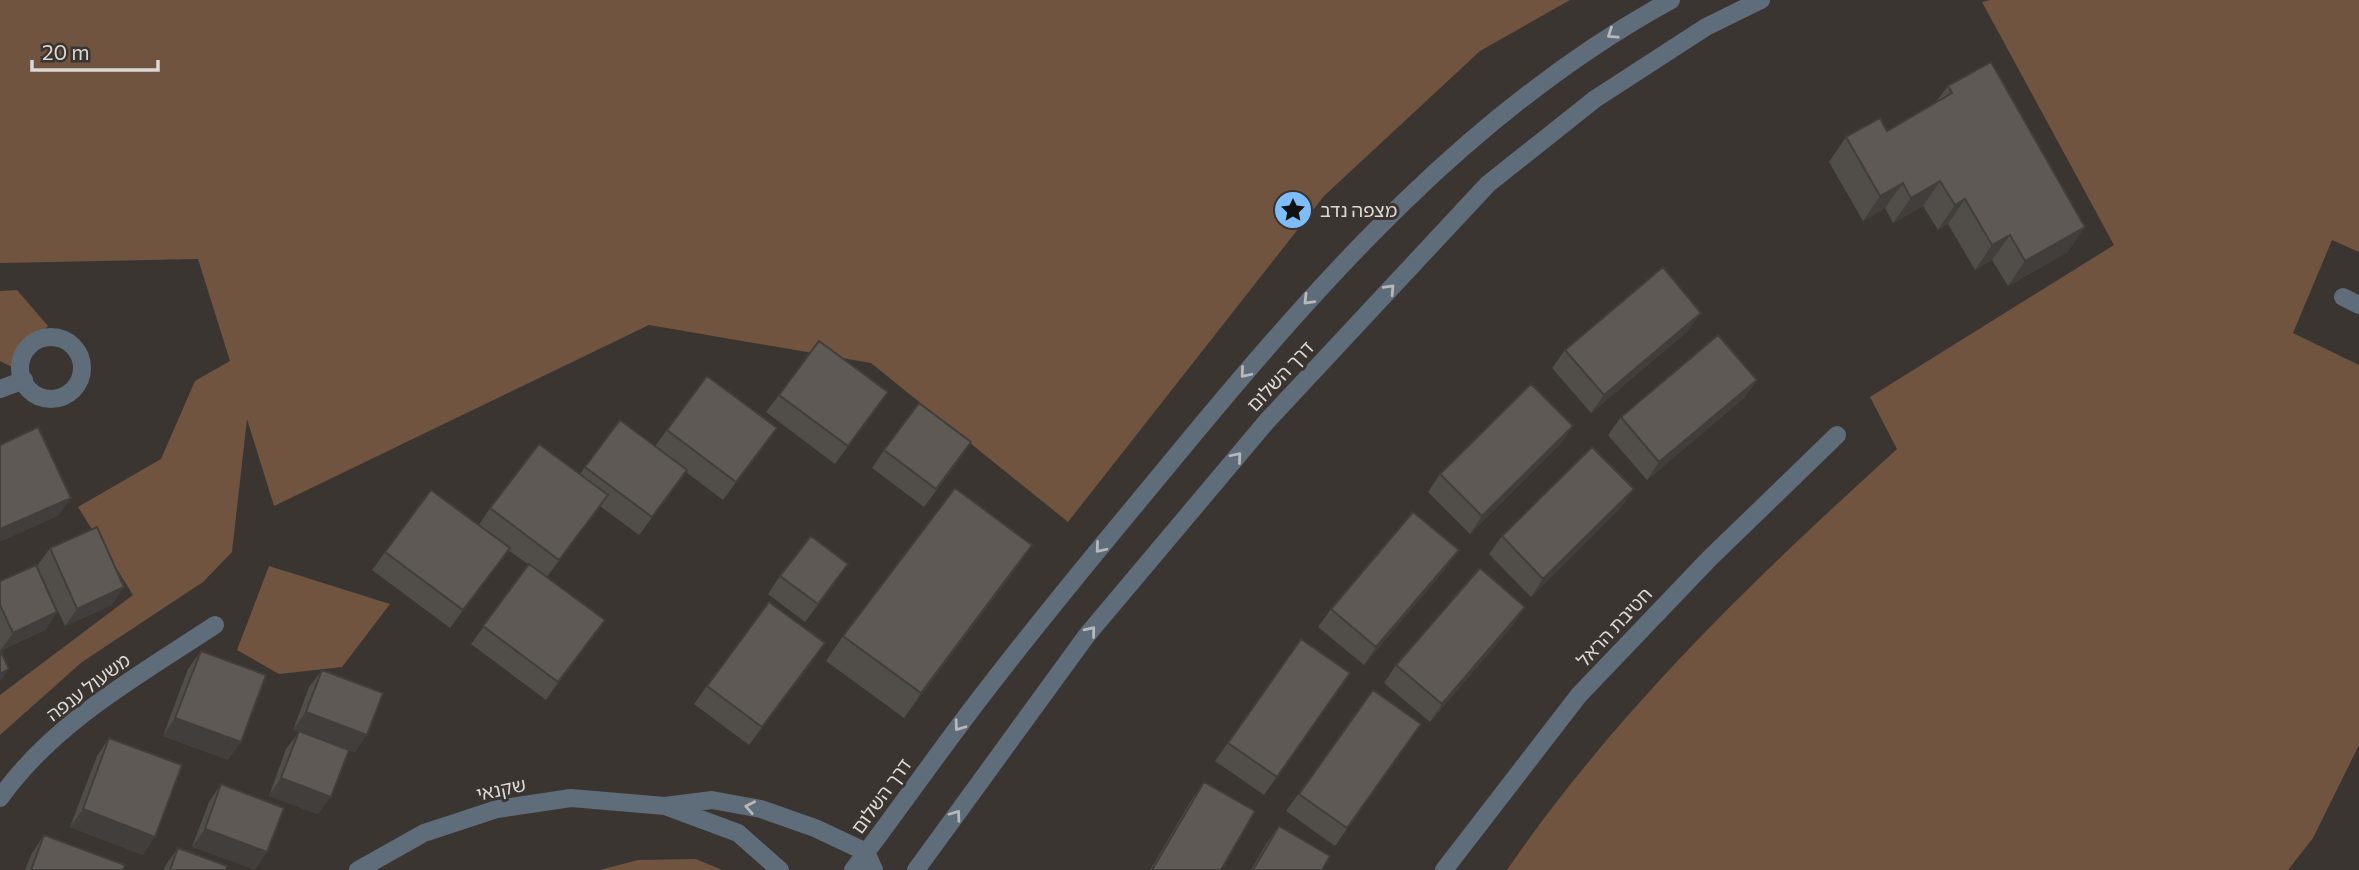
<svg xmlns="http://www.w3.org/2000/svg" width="2359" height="870" font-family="Commissioner,'Noto Sans Hebrew',sans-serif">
	<rect width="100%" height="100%" fill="#3a3531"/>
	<!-- green -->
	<path fill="#71543f" d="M 0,0 L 1570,0 L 1480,51 L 1324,196 L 1068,522 L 871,363 L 649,325 L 274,506 L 247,419 L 232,552 L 203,582 L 82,662 L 0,735 L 0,695 L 133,595 L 78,507 L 161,459 L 195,381 L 230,361 L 198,259 L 0,263 Z
		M 1990,0 L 2359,0 L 2359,252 L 2332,240 L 2293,333 L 2359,365 L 2359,745 L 2313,838 L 2288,870 L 1507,870 C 1616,711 1755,578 1897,449 L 1870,397 L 2114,245 L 1982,2 Z
		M 17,290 L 48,326 L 12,367 L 0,361 L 0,291 Z
		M 269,566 L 390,604 L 342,667 L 279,674 L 237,650 Z
		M 696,859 L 722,870 L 600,870 L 638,860 Z"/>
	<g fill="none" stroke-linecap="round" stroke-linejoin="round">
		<!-- minor -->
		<path stroke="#5f6c79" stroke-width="18" d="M 2343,297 L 2359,305
			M20 368a31 31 0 1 1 62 0a31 31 0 1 1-62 0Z
			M 0,389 L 24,380
			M 0,798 C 54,722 138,676 215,625
			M 668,807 L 738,833 L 780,870
			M 358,870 L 424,833 L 497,809 L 571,798 L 665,806 L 712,800 L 761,809 L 815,828 L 866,852 L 874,870
			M 853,870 C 893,817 931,763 971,710 C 1038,621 1110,536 1180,451 C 1323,278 1472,109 1671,0
			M 916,870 L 1087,635 L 1267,421 L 1488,184 L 1595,99 L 1706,27 L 1761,0
			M 1444,870 L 1579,695 L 1709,559 L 1837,435"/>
	</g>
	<!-- wall -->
	<path fill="#514d49" d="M 1948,86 L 2068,252 L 2008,286 L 1992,260 L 1975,270 L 1948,224 L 1938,230 L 1923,206 L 1893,223 L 1885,208 L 1863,221 L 1829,162 L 1846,137 L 1887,131 L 1936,102 Z
		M 1688,331 L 1591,413 L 1552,368 L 1565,350 Z
		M 1757,380 L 1744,398 L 1647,480 L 1608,435 L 1621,417 Z
		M 888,392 L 835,464 L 766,412 L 779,395 Z
		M 620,420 L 655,446 L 667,430 L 764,446 L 723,500 L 686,472 L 639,535 L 600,506 L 547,577 L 605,620 L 546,700 L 471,644 L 529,565 L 508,550 L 450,628 L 372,570 L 385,552 L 479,525 L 490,508 L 580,474 Z
		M 1573,426 L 1560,444 L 1470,534 L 1428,492 L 1440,474 Z
		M 884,450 L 959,460 L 924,507 L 872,468 Z
		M 1634,489 L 1621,507 L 1531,597 L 1489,554 L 1502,536 Z
		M 1032,545 L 1015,570 L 904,718 L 826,661 L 843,636 Z
		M 50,548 L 112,605 L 65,626 L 37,566 Z
		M 1446,568 L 1364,665 L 1318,627 L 1331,609 Z
		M 780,576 L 836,582 L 805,622 L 768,594 Z
		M 0,581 L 57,612 L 45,630 L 0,651 Z
		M 1513,625 L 1430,722 L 1384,683 L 1396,665 Z
		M 1301,639 L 1350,673 L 1264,795 L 1215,761 Z
		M 201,651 L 228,760 L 163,736 L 188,669 Z
		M 813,661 L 749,745 L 694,704 L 707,686 Z
		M 322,670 L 355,752 L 349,750 L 318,814 L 269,796 L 286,749 L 299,732 L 293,730 L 309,687 Z
		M 1373,690 L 1421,724 L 1335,846 L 1286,811 Z
		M 109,738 L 143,855 L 70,827 L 97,756 Z
		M 1204,782 L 1221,870 L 1150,870 L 1192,799 Z
		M 221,784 L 284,808 L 192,847 L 209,802 Z
		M 1279,826 L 1322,870 L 1251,870 L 1266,844 Z
		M 44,835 L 123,870 L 25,870 L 32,853 Z
		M 178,848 L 226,870 L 164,870 L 165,866 Z"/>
	<!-- shaded-wall -->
	<path fill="#423e3c" d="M 1940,181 L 1923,206 L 1893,223 L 1911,198 Z
		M 1903,183 L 1885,208 L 1863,221 L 1880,196 Z
		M 1965,199 L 1948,224 L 1938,230 L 1955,205 Z
		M 2085,227 L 2068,252 L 2008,286 L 2025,261 Z
		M 2010,235 L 1992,260 L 1975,270 L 1992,245 Z
		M 1701,313 L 1688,331 L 1591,413 L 1604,395 Z
		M 1757,380 L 1744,398 L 1647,480 L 1659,462 Z
		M 1573,426 L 1560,444 L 1470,534 L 1482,516 Z
		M 777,428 L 764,446 L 723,500 L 736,482 Z
		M 1634,489 L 1621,507 L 1531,597 L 1543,579 Z
		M 608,495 L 595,513 L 546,578 L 559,560 Z
		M 71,498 L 58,516 L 0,542 L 0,529 Z
		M 1032,545 L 1015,570 L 904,718 L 921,693 Z
		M 1459,550 L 1446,568 L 1364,665 L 1376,647 Z
		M 848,564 L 836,582 L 805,622 L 818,604 Z
		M 124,587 L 112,605 L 65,626 L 77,609 Z
		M 1525,607 L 1513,625 L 1430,722 L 1442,704 Z
		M 57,612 L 45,630 L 0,651 L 13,633 Z
		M 605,620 L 592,638 L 546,700 L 558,682 Z
		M 825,643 L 813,661 L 749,745 L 762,727 Z
		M 9,669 L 0,682 L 0,674 Z
		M 306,712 L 367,735 L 355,752 L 293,730 Z
		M 175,718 L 241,742 L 228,760 L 163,736 Z
		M 281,778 L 331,797 L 318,814 L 269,796 Z
		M 83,809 L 155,837 L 143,855 L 70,827 Z
		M 205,829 L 267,852 L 255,870 L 192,847 Z"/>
	<!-- building -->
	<path fill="#5e5955" stroke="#423e3c" stroke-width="2" d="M 1991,62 L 2085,227 L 2025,261 L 2010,235 L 1992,245 L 1965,199 L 1955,205 L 1940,181 L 1911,198 L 1903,183 L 1880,196 L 1846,137 L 1880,118 L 1887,131 L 1952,93 L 1948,86 Z
		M 1663,267 L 1701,313 L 1604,395 L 1565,350 Z
		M 1718,335 L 1757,380 L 1659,462 L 1621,417 Z
		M 819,341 L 888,392 L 848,446 L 779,395 Z
		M 707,376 L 777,428 L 736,482 L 667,430 Z
		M 1531,384 L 1573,426 L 1482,516 L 1440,474 Z
		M 919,403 L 971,442 L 936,489 L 884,450 Z
		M 620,420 L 687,470 L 652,517 L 585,467 Z
		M 38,427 L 71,498 L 0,529 L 0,445 Z
		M 539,444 L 608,495 L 559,560 L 490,508 Z
		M 1592,447 L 1634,489 L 1543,579 L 1502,536 Z
		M 955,488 L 1032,545 L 921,693 L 843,636 Z
		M 431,490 L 510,548 L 463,610 L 385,552 Z
		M 1413,512 L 1459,550 L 1376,647 L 1331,609 Z
		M 97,527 L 124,587 L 77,609 L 50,548 Z
		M 811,536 L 848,564 L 818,604 L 780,576 Z
		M 529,564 L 605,620 L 558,682 L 483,626 Z
		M 36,565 L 57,612 L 13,633 L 0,605 L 0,581 Z
		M 1480,568 L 1525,607 L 1442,704 L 1396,665 Z
		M 769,602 L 825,643 L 762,727 L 707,686 Z
		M 1301,639 L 1350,673 L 1277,777 L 1228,743 Z
		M 0,650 L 9,669 L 0,674 Z
		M 201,651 L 266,675 L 241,742 L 175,718 Z
		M 322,670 L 383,693 L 367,735 L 306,712 Z
		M 1373,690 L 1421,724 L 1347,828 L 1299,794 Z
		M 299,731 L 349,750 L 331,797 L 281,778 Z
		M 109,738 L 182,765 L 155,837 L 83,809 Z
		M 1204,782 L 1255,811 L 1221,870 L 1152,870 Z
		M 221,784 L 284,808 L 267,852 L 205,829 Z
		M 1279,826 L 1330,856 L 1322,870 L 1253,870 Z
		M 44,835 L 125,865 L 123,870 L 31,870 Z
		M 178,848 L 227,866 L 226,870 L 170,870 Z"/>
	<!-- one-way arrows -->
	<defs><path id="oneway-chevron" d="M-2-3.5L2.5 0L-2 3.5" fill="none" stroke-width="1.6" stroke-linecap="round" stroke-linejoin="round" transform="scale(1.75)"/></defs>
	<g stroke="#b6b8b9">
		<use href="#oneway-chevron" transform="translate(1612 34) rotate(146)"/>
		<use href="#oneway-chevron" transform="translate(1390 289) rotate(-47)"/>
		<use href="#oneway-chevron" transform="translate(1308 300) rotate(134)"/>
		<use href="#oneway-chevron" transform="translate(1245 373) rotate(130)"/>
		<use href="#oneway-chevron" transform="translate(1237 457) rotate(-50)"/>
		<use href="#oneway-chevron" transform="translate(1100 548) rotate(130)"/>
		<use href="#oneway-chevron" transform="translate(1091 631) rotate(-51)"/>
		<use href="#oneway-chevron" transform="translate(959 726) rotate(126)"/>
		<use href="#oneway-chevron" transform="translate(750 807) rotate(-169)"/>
		<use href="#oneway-chevron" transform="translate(956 815) rotate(-54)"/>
	</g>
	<!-- icons -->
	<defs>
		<symbol id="sight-disc" viewBox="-11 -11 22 22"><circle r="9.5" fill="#7fbdfa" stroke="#3a3531"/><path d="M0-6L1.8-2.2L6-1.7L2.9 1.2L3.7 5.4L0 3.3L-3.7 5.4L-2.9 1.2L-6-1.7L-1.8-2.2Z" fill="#111"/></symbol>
	</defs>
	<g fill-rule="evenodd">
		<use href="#sight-disc" x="1271" y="188" width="44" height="44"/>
	</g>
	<g text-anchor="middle" stroke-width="6" stroke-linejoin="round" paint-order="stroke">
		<!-- poi labels -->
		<g font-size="19" fill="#dbd8d5" stroke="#3a3531" text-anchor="start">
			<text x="1320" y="217">מצפה נדב</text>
		</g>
		<!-- street labels -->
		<g font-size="19" fill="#dbd8d5" stroke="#3a3531">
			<text transform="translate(1280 376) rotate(-47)" y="7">דרך השלום</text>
			<text transform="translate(1614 627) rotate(-47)" y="7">חטיבת הראל</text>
			<text transform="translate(88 687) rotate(-37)" y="7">משעול ענפה</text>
			<text transform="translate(501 789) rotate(-12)" y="7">שקנאי</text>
			<text transform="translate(881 796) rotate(-54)" y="7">דרך השלום</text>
		</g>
	</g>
	<!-- scale -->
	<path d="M32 60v10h126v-10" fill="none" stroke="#dbd8d5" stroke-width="3.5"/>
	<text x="42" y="60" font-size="21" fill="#dbd8d5" stroke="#3a3531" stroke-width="5" paint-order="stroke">20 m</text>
</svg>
